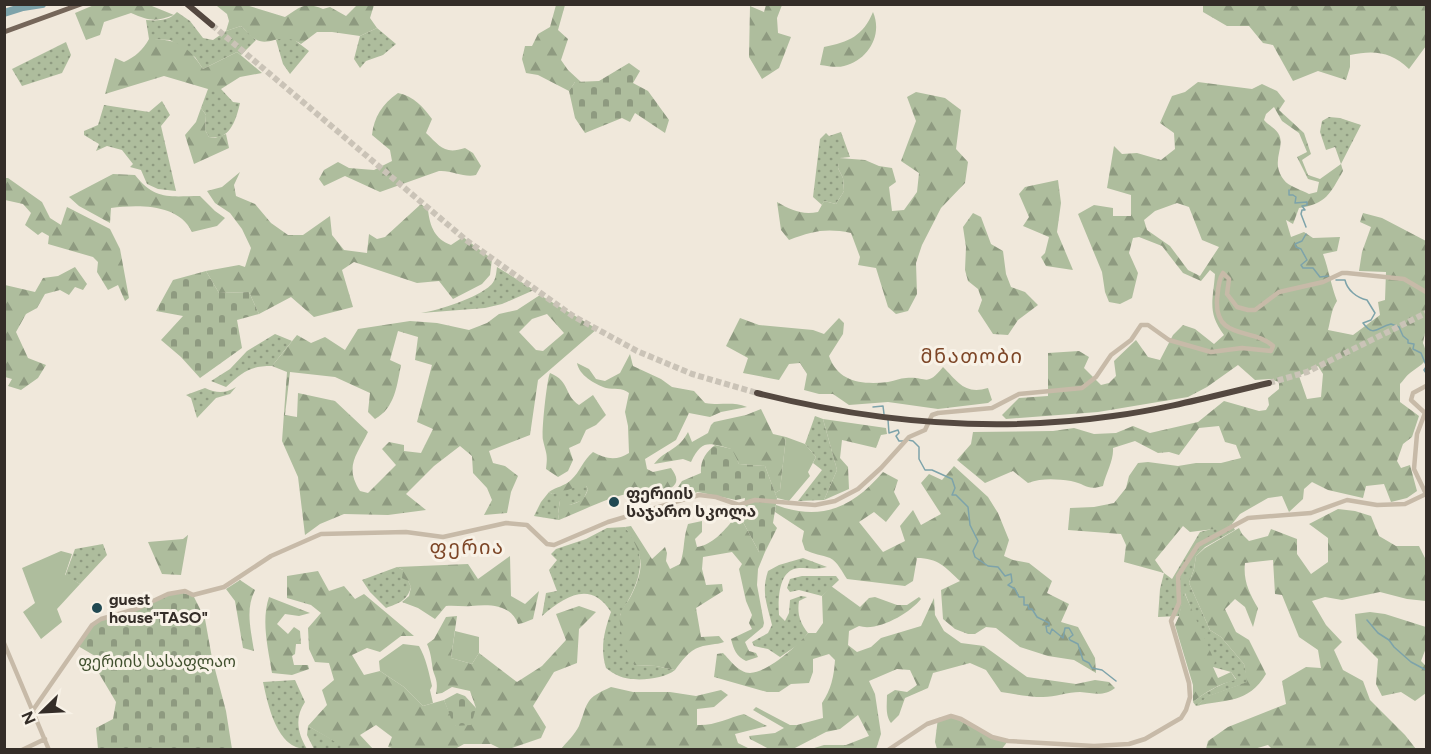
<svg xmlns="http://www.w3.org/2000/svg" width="1431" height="754" font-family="Figtree,'Noto Sans Georgian',sans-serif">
	<defs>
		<pattern id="grass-dots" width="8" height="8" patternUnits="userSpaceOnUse" patternTransform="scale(1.5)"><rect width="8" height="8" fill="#aebd9d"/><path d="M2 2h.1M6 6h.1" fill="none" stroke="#8e9a80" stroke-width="1.8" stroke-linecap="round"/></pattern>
		<pattern id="forest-firs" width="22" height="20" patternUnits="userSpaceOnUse" patternTransform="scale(1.5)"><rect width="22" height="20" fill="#aebd9d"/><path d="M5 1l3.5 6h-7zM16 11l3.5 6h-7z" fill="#8e9a80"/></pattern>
		<pattern id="cemetery-stones" width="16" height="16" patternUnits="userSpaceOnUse" patternTransform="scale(1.5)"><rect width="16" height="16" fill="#aebd9d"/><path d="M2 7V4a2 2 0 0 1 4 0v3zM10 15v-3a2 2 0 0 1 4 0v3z" fill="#8e9a80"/></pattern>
	</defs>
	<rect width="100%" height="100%" fill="#f0e8db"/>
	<!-- grass -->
	<path fill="url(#grass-dots)" d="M 177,12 L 190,21 L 203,38 L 213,40 L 226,31 L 241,26 L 256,40 L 241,55 L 237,52 L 203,69 L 195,57 L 170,40 L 149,39 L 146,20 C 157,21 169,21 177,12 Z
		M 377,28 L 396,44 L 383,55 L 366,61 L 360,68 L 354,59 L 360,36 Z
		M 280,38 L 292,38 L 309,51 L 290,74 L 283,64 L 276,40 Z
		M 66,42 L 71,55 L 62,73 L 22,86 L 12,69 Z
		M 208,89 L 221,89 L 233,102 L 240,103 C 236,120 230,141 209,137 L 205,130 L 206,115 L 201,108 Z
		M 162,101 L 170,115 L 161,126 L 176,191 L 158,189 L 147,184 L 141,170 L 130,167 L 133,164 L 122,150 L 107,146 L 96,151 L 99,144 L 84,135 L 84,131 L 98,125 L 104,105 L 149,112 Z
		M 1329,117 L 1340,118 L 1361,125 L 1341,164 L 1335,147 L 1326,150 L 1320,132 L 1322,121 Z
		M 841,132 L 850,157 L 840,158 L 838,168 L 843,178 L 844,191 L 836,204 L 824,201 L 822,205 L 813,197 L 820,139 L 826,133 L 829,136 Z
		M 497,267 L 534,290 L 502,304 L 485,308 L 421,313 C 440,310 477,298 491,285 C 496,280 496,274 497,267 Z
		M 275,334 L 292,341 L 272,366 C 249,366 243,372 226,387 L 211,381 L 230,369 L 247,351 Z
		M 236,387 L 230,394 L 216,398 L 197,418 L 191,398 L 186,395 L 205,388 C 216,393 225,394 236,387 Z
		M 815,416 L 823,419 L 837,470 L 824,500 L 798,501 L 822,470 L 813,463 L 816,457 L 805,444 Z
		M 581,485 L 586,486 L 588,489 L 583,500 L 570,505 L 560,500 L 558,514 L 559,520 L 534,516 L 541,502 L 549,492 L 552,494 Z
		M 1232,524 L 1235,530 L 1205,547 L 1196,556 L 1194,569 L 1189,583 L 1210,630 L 1221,637 L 1244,664 L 1248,682 L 1209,696 L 1196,706 L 1193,702 C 1207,691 1219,685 1236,679 L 1231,672 L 1213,667 L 1185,593 L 1179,616 L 1158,617 L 1160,589 L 1164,573 L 1172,579 L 1200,532 Z
		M 625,527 C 630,534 638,544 639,552 C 644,575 631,596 620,615 L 634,665 L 656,666 L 675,670 C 663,680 632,682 619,676 C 614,674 610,671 606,668 C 600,648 604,632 611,612 C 591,580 565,596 542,616 L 546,593 L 557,591 L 549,570 L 557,560 L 551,554 L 556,549 L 586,539 L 607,528 Z
		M 103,544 L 107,555 L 80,584 L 65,576 L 75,549 Z
		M 803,558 L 827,567 C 816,570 810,568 799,568 C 778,569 778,600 779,615 L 785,621 L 789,613 L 790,600 L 801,596 L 807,597 L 799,601 C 797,614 800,623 808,633 L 799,644 L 780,657 L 768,649 L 754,646 L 752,642 L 768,633 L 772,625 C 767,604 761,592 768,571 L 779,565 Z
		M 397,567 L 403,570 L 411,587 C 407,601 399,603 386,608 L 370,592 L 362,580 Z
		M 802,576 L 836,576 L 839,580 L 822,596 L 799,590 L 790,592 L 787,588 L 790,579 Z
		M 295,680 L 305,702 C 294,718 298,734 307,749 C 277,750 268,705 263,682 Z
		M 308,726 L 349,749 L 314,749 L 307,735 Z"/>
	<!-- forest -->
	<path fill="url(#forest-firs)" fill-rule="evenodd" d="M 147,4 L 174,15 C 155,22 150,21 131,13 L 104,22 L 100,35 L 86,40 L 75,13 L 94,5 Z
		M 1203,4 L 1426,5 L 1426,46 L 1409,69 C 1391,52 1375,50 1350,55 L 1350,67 L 1346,80 L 1318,71 L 1293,81 L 1273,45 L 1263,43 L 1249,26 L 1227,26 L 1203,12 Z
		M 218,5 L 246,5 L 285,17 C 301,7 304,1 323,9 L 330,7 L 346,16 L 357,5 L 374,5 L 370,18 L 377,28 L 360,36 L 332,32 L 317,32 L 301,44 C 281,30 270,48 255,39 C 250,36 246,30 241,26 L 226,31 L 229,21 L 227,14 L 217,6 Z
		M 556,5 L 565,5 L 558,30 L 568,39 L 561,60 L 568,70 L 581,82 L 575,82 L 569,91 L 538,75 L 526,73 L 522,59 L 525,46 L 532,46 L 538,34 L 550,27 Z
		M 766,5 L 782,5 L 777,18 L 778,33 L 791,37 L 779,68 L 762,79 L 749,57 L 750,6 L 764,12 Z
		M 873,12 C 883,35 868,60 844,66 C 837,68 828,66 820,65 L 824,47 C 849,42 863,36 873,12 Z
		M 149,39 C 178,39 188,46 203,69 L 237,52 L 262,73 L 240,77 L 221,89 L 208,89 L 164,76 L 105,94 L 115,58 L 124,62 C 135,57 143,50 149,39 Z
		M 1198,82 L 1252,89 L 1262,84 L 1277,91 L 1285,101 L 1279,110 L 1304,133 L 1311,154 L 1302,160 L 1308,175 L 1320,179 L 1341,164 L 1343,171 C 1330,194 1326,204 1299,208 L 1293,224 L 1286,220 L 1291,237 L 1304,232 L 1313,238 L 1340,237 L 1337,251 L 1323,254 C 1329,270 1331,286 1337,301 C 1331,310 1331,319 1328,330 L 1353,335 L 1380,315 L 1378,302 L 1385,300 L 1386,272 L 1359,271 L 1362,252 L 1371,227 L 1360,222 L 1363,213 L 1382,218 L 1426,241 L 1426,328 L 1423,343 C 1431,362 1423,363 1410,373 C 1406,376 1403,381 1400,384 L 1400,402 L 1419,416 L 1412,437 L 1403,444 L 1397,461 L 1401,468 L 1410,465 L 1417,491 L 1407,498 L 1391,502 L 1384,484 L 1366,486 L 1363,498 L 1328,490 L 1312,482 L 1304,489 L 1303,499 L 1289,512 L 1282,496 L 1268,498 L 1240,514 L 1232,524 L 1222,528 L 1190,532 L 1183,526 L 1155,560 L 1164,573 L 1124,562 L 1126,545 L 1121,534 L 1068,530 L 1070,508 L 1094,507 L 1114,503 L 1126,488 L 1129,476 L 1138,463 L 1148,462 L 1178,466 L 1196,463 L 1221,463 L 1241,458 L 1236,445 L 1225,442 L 1219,426 L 1199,428 L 1179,455 L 1169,452 L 1158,453 L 1135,441 L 1113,448 C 1114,460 1106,473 1103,486 C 1087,491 1086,484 1071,481 C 1056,479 1042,478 1028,483 L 1013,471 L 985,483 L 957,460 L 971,444 L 973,432 L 1053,431 L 1074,428 L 1094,434 L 1116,433 L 1133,426 L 1150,433 L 1198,422 L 1224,401 L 1259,411 L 1266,410 L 1269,405 L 1268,398 L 1279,389 L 1279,382 L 1270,379 L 1255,380 L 1238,365 L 1207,387 L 1188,397 L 1098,412 L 1006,419 L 1002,415 L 1019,398 L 1048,396 L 1048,353 L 1079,351 L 1089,357 L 1084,368 L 1101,385 L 1109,383 L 1116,376 L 1114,361 L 1136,340 L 1148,357 L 1160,360 L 1173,335 L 1183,325 L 1195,329 L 1214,344 L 1224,335 C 1207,312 1213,301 1215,274 L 1210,270 L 1201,281 L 1183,273 L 1162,246 L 1139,237 L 1133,238 L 1129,253 L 1138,273 L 1132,298 L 1120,304 L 1109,302 L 1105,292 L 1102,272 L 1078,214 L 1094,205 L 1113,208 L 1113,216 L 1131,216 L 1131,195 L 1107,188 L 1114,146 L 1122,154 L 1137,153 L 1161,160 L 1175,149 L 1174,133 L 1160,123 L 1172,96 L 1185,92 ZM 1274,107 L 1282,121 L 1299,133 L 1307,152 L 1297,157 L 1308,179 L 1319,182 L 1317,192 L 1309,194 C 1302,190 1288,186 1284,180 C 1269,160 1287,147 1278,133 C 1275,128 1268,125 1264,120 L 1266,114 ZM 1177,203 L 1189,207 L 1202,240 L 1219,247 L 1200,276 L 1188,270 L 1170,246 L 1147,230 L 1144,220 L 1155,211 ZM 1318,366 L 1323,374 L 1321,397 L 1307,399 L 1299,376 Z
		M 916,92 L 945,98 L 961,110 L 956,149 L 968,162 L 965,183 L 941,208 L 922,245 L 916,263 L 917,294 L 908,311 L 896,314 L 888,307 L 876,268 L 858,265 L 860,257 L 851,233 C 826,228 813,231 789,240 L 781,230 L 777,202 C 791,210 801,215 818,212 L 824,201 L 836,204 L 844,191 L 843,178 L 838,168 L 839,158 L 865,160 L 879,166 L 892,168 L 896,182 L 889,187 L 892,211 L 904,210 L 917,192 L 919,173 L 901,161 L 916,121 L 907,97 Z
		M 398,93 C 414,96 423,107 432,119 L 426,133 C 440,146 444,155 465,148 L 473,153 L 481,166 L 476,175 C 464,178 452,170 439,171 L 380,192 L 345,176 L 324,186 L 319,179 L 324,170 L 338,162 L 349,168 L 374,170 L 392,161 L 390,150 L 372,135 C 374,117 382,104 398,93 Z
		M 201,108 L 206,115 L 205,130 L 209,137 L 215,138 L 226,134 L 229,148 L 194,164 L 185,135 L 196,122 Z
		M 240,172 L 234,185 L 236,196 L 255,204 L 271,223 L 288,235 L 303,235 L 330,216 L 332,235 L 344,250 L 367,253 L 369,234 L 377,239 L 385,237 L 421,204 L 428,210 C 430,227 435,239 451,245 L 463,237 L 492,259 L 490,275 L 482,284 L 453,299 L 439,281 L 417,283 L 354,262 L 342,270 L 353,307 L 314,317 L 291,297 L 259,314 L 249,292 L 219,293 L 206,271 L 239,265 L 245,267 L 251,248 L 242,229 L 230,213 L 215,203 L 207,191 L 222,187 Z
		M 113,174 L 135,175 C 155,201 171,196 200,196 L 215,211 L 225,218 L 217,226 L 192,232 C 178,203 137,205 111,208 L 110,223 L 79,206 L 69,197 Z
		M 5,178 L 8,178 L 42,202 L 50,218 L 61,225 L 67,207 L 110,229 L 120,249 L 129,298 L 125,301 L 118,285 L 108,290 L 97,272 L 98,262 L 93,257 L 48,244 L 49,236 L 42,232 L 38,235 L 25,225 L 31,213 L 23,204 L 5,200 Z
		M 1058,180 L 1061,203 L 1057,232 L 1073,270 L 1046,266 L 1041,257 L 1045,253 L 1049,237 L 1023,226 L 1029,217 L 1019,194 L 1025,187 Z
		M 973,213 L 981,217 L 991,244 L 1003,251 L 1006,274 L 1011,287 L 1025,292 L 1038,305 L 1018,320 L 1008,335 L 993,334 L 978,311 L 982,300 L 978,289 L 968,281 L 965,270 L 966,247 L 963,227 Z
		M 75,267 L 87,284 L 83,290 L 75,287 L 69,295 L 60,290 L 45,294 L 37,308 L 26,314 L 16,332 L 28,358 L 46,365 L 38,378 L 21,390 L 8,386 L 12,379 L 5,377 L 5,285 L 35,292 L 43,278 L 58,276 Z
		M 540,295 L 597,329 L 538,380 L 530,435 L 489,451 L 493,463 L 505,466 L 518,476 L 511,492 L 507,513 L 484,515 L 492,500 L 487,488 L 473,473 L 472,456 L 460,446 L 434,466 L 406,494 L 426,510 L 388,515 L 344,514 L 320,524 L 305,535 L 298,477 L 282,441 L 287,372 L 272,366 L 297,335 L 311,343 L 325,337 L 345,350 L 358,329 L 410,321 L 437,323 L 469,330 L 487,323 L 499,314 L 517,310 ZM 547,314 L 564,333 L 543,351 L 536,350 L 519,332 L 532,319 ZM 398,331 L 418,337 L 415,360 L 432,365 L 417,422 L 433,429 L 421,453 L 404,451 L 404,445 L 389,442 L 382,449 L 396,465 L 368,493 L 360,491 C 344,466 357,455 368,432 L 335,401 L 298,393 L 297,417 L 285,415 L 290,372 L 335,377 L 370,393 L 368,412 L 375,419 C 395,408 397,385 401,365 L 390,360 Z
		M 740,318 L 759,325 L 813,330 L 824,334 L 839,318 L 844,323 L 843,334 L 829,356 C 838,382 862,385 888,382 C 894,381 900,378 906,378 C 927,376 926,388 943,367 C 958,382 965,395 988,388 L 992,400 L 988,403 L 938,409 L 888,402 L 849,405 L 833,394 L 819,394 L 804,390 L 807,374 L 800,363 L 789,364 L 779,380 L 743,373 L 748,358 L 726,346 Z
		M 630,354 L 633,366 L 661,379 L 672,387 L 694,391 L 705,403 C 721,406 731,401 747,407 L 721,412 L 710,417 L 689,413 L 676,440 L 645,459 L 647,469 L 653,472 L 671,468 C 676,475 680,482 671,488 C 663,493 652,490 643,491 C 613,494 587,509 559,520 L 558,514 L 560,500 L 565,496 L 570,505 C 580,502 585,499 588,489 L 586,486 C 577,485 562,493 552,494 L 549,492 C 556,487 565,486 571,480 C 580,472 583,460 593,452 C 605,459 617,461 629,453 L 628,426 L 625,412 L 629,393 C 622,387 614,390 606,388 C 594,384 579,375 577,363 L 589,369 L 596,379 L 605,381 L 620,373 Z
		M 550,373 C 571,382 563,394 579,405 L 593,395 L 606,415 L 596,425 L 586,430 L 580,443 L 569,448 L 573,460 L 568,471 L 558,477 L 546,469 C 548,453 546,454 543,440 C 541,434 547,378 550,373 Z
		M 761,409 L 773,434 L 786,437 L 780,490 L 775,493 L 765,466 L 739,464 L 731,449 C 709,443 702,439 691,462 L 683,459 L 654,464 C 666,449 678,451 688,432 L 692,442 L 708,433 L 711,425 L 714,422 L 746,415 Z
		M 823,419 L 886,428 L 887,434 L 881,435 L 876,448 L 842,440 L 840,458 L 848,467 L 849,489 L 824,500 L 837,470 Z
		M 954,466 L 988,497 L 998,513 L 1009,540 L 1004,556 L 1013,560 L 1029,563 L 1052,581 L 1047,593 L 1069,604 L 1061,622 L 1078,627 L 1095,658 L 1096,673 L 1074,660 L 1048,656 L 1020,647 L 996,628 L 986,627 L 975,634 L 968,634 L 955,629 L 943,619 L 941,590 L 960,581 C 945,567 938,558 917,558 L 913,581 L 905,586 L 847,579 C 842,572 838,562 830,558 C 822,555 813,554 805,550 L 802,541 L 804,531 L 775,512 L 776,505 C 822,522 853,507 883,472 L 898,480 L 894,492 L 900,504 L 886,522 L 874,512 L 859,522 L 883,552 L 905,541 L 900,526 L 913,510 L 921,525 L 941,514 L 921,483 L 929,474 L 942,480 Z
		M 1338,509 L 1355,511 L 1371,516 L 1379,536 L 1396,546 L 1419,546 L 1426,560 L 1426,601 L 1407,599 L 1380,592 L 1342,600 L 1325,597 L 1312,601 L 1326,625 L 1342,642 L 1334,650 L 1343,670 L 1363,681 L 1370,700 L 1405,735 L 1416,749 L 1273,750 L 1268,745 L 1254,749 L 1206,749 L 1208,741 L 1228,727 L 1286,704 L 1282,681 L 1306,667 L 1321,668 L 1318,650 L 1299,637 L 1282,595 L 1275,594 L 1273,560 L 1245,563 C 1243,580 1249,593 1258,608 L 1253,627 L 1245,607 L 1235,599 L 1225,609 L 1236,632 L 1249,640 L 1266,674 C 1248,704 1226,699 1196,706 L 1208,696 L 1247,682 L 1244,664 L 1221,637 L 1210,630 L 1189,583 L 1194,569 L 1196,556 L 1205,548 L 1239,528 L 1242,534 L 1249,541 L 1268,536 L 1271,529 L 1297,539 L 1297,554 L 1311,574 L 1328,562 L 1328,538 L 1309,524 Z
		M 733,520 L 743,522 L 759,552 L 765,552 L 758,569 L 757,585 L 764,623 L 763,627 L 745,642 L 749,651 L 756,653 L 758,657 L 746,661 C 736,656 734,650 731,639 L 752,629 L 749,623 L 752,615 L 746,601 L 739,569 L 742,564 L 732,552 L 703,557 L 702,569 L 706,585 L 722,584 L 723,591 L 696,608 L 701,637 L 719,636 L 724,642 C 716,645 708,644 700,647 C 689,650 681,662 675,670 L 656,666 L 634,665 C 626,650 619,634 620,616 C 621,609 628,602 631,596 C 646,565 643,555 625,527 L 631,526 L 652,559 L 665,547 L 667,553 L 666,561 L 670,569 L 680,564 C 685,550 683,538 688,524 L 702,521 L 702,532 L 695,539 L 697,547 C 712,545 724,531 733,520 Z
		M 188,535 L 181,575 L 162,574 L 148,542 L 183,539 Z
		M 510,556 L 511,596 L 525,604 L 539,591 L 533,619 L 523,623 L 518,624 C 511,604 489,604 471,606 C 463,607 454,605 446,606 L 435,619 L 418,608 L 402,602 L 409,596 L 411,587 L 408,581 L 402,578 L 403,570 L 397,567 L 468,564 L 478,579 Z
		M 318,571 L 329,591 L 344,586 L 355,599 L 364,594 L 414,636 L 401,636 L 380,652 L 367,648 L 352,655 L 364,675 L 380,671 L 404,687 L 423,706 L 444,700 L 455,726 L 476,708 L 470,691 L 452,687 L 442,693 L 436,694 C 439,677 433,677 432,664 C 431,656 430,651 427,644 L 434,639 L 446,617 L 457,616 L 451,658 L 472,664 L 479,653 L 517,682 L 542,666 L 566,640 L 556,614 L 579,606 L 596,612 L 579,629 L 577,663 L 554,672 L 533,706 L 546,727 L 541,738 L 509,749 L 501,749 L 491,744 L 464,744 L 455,749 L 396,749 L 388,747 L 392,737 L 376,725 L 360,735 L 373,749 L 349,750 L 308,726 L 327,705 L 322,690 L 334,680 L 329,663 L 315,662 L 309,649 L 308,628 L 321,613 L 311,605 L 287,598 L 287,576 Z
		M 240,580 L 255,590 C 245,610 251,629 254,651 L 243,648 L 235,601 L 226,589 Z
		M 831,586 L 860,607 L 869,598 L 875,597 L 897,605 L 907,605 L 919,597 L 921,599 C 910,613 878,632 859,626 L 849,631 L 848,645 L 857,652 L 871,647 L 881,638 L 921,626 L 934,598 L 935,615 L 944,631 L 961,643 L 984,646 L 1027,677 L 1076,684 L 1095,680 L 1109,682 L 1115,688 C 1104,697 1093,693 1080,692 C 1068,692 1055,697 1043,697 C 1029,697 1014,694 1001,692 L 986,670 L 970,663 L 933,673 L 928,688 L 905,698 L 899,715 L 891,723 C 885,715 887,704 887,695 L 895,690 L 907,692 L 917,685 L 910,670 L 897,669 L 869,681 L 875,694 L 881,734 L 876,749 L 811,749 L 824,745 L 846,745 L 869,736 L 858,715 L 840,729 L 826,732 L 793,749 L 769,749 L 750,739 L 749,736 L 775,733 L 784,728 L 753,710 L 756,707 L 790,725 L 797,725 L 823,718 L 822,703 C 831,690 834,676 835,660 L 829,654 L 813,659 L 813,672 L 809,683 L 791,684 L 779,692 L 767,692 L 714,677 L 717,654 L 723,653 C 730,660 739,673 750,673 C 768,672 796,647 808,633 L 816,633 L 823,623 L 822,596 Z
		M 1184,592 L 1215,662 L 1213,667 L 1218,678 L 1231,672 L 1236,680 C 1219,684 1207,691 1193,702 L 1193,685 L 1175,625 L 1179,616 Z
		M 269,597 L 310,613 L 299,616 L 285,614 L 277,624 L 288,634 L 294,627 L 300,631 L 301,644 L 296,644 L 295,654 L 292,656 L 294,665 L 308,665 L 309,669 L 292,675 L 272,673 C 268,648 261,621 269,597 Z
		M 1370,612 L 1385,614 L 1426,627 L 1426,648 L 1421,661 L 1426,666 L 1426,693 L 1415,701 L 1401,692 L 1382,696 L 1376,684 L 1378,659 L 1357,638 L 1355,614 Z
		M 611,687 L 633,692 L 670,692 L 696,696 L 721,690 L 728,695 L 714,707 L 697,709 L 697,725 C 714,726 728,718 744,714 L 767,726 L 735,734 L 738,743 L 750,749 L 561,749 C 567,742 575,734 579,726 C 589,701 584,699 611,687 Z
		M 951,716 L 985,734 L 1008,741 L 1001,750 L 937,749 L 935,742 L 938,718 Z"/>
	<!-- cemetery -->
	<path fill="url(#cemetery-stones)" d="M 629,63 L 640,71 L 633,83 L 648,91 L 669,120 L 665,133 L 635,113 L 630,122 L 622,118 L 585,133 L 575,118 L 569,91 L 575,82 L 599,81 Z
		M 206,271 L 219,293 L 249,292 L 259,314 L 237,320 L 242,348 L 200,378 L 181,357 L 161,340 L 183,316 L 156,311 L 173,280 Z
		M 715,445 L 732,449 L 739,464 L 765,466 L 777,498 L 773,523 L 777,528 L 765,552 L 759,552 L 743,522 L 733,520 L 728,507 L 736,510 L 744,506 L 745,498 L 736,500 L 698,492 L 675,499 L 673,495 L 682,481 L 701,473 C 700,461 706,452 715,445 Z
		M 176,592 L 193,595 L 205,619 L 212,658 L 226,711 L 232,749 L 98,749 L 96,728 L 113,719 L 116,702 L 97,670 L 95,656 L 78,646 L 92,625 L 101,619 L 136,609 Z
		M 457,693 L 465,696 L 476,708 L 471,725 L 454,726 L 444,700 Z"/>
	<!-- garden -->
	<path fill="#aebd9d" d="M 786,437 L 805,444 L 816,457 L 808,472 L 810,476 L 789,501 L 777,498 L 775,493 L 780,490 Z
		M 61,551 L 72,554 L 65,575 L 80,584 L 57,609 L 62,622 L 41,639 L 23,612 L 35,603 L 22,568 Z
		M 455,631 L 479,637 L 479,653 L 472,664 L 451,658 Z
		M 403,644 L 419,646 C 426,658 429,673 432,686 L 430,690 L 433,703 L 423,706 L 404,687 L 380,671 L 379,661 Z"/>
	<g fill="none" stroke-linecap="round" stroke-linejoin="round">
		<!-- stream -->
		<path stroke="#7da3aa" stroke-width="1.5" d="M 1289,190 L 1289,195 L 1293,195 L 1296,197 L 1295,203 L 1307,202 L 1307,205 L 1302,206 L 1305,210 L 1302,210 L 1301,214 L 1306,227
			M 1306,234 L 1302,241 L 1295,244 L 1296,247 L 1301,249 L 1307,260 L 1301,265 L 1303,268 L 1313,268 L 1320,277 L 1328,276
			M 1336,280 L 1345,280 C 1347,290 1357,298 1367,300 L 1375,313 L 1371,320 L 1363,323 C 1374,338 1377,327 1391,324 L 1399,327 L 1403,336 L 1408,340 L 1408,343 L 1414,344 L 1413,349 L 1421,353 L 1426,365
			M 1426,367 L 1424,370 L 1426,373
			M 873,407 L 883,406 L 884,414
			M 888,420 L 889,433 L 898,430 L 899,433 L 896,436 L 899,441 L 903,441
			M 908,440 L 913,441 L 919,447 L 919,459 L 925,470 L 932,470 L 952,479 L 955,488 L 952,495 L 956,495 L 968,507 L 970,525 L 978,541 L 973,551 L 975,557 L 988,566 L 998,567 L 1005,576 L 1011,574 L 1012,582 L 1008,585 L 1015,589 L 1019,597 L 1024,597 L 1024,605 L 1028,605 L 1029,609 L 1032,609 L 1037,617 L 1049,623 L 1049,626 L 1046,626 L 1047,632 L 1050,634 L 1052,629 L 1063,638 L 1065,628 L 1069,628 L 1073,635 L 1069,638 L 1070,640 L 1078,644 L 1083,660 L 1089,663 L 1092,668 L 1102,670 L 1116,681
			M 1367,620 L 1378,633 L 1389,640 L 1394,647 L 1411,662 L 1426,670"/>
		<!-- river -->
		<path stroke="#7da3aa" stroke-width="8" d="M 4,13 L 23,7 L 42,4"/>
		<!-- highway-tunnel -->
		<path stroke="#cac3b7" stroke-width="6" stroke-dasharray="6 3" stroke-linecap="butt" d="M 212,25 L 466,240 L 573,316 L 637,351 L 692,374 L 757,393
			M 1269,383 L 1307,372 L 1426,313"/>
		<!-- minor -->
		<path stroke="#c7baa8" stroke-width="4.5" d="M 1426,494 L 1414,469 L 1417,434 L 1425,413 L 1411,400 L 1413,393 L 1426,386
			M 4,643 L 49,750
			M 33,710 L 92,625 L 101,619 L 136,609 L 168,594 L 185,591 L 193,595 L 224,587 L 271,556 L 321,534 L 406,532 L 443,537 L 506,523 L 527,525 L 547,544 L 554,545 L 608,522 L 699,495 L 716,497 L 739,505 L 755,500 L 815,505 L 835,501 L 858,489 L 881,468 L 909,437 L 925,430 L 932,415 L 938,413 L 992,408 L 1019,394 L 1082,388 L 1096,377 L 1111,355 L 1131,340 L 1141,325 L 1148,325 L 1169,340 L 1211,352 L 1242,348 L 1271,351 L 1273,346 C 1253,327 1215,341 1217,300 C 1218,291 1218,280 1223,273 L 1229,279 L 1227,294 L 1237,307 L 1248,310 L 1255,310 L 1279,292 L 1323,282 L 1342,273 L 1347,273 L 1404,279 L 1426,292
			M 22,750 L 45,739
			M 888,750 L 927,724 L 951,716 L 961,719 L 992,737 L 1008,741 L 1094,746 L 1129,744 L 1145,739 L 1181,718 L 1186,710 L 1190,697 L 1189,683 L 1171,621 L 1179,603 L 1178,576 L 1198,545 L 1248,518 L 1311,513 L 1347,500 L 1377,505 L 1405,504 L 1426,494"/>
		<!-- major -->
		<path stroke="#75665a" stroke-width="5" d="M 4,32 L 81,4"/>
		<!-- highway -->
		<path stroke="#544840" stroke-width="6" d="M 187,4 L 212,25
			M 757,393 C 872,422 995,433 1113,416 C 1166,409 1217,395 1269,383"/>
	</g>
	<!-- markers -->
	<g fill="#214952" stroke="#f8f2e7" stroke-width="2">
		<circle cx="614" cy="502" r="6"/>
		<circle cx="97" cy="608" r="6"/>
	</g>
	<g text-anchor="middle" stroke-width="6" stroke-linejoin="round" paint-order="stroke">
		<!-- poi labels -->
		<g font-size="16" font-weight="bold" fill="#342d28" stroke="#f8f2e7" text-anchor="start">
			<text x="626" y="499">ფერიის<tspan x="626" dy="18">საჯარო სკოლა</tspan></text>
			<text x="109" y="605">guest<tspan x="109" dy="18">house"TASO"</tspan></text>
		</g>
		<!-- park labels -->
		<g font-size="16" fill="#40502e" stroke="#f8f2e7">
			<text x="157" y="667">ფერიის სასაფლაო</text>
		</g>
		<!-- quarter labels -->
		<g font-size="20" letter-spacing="1.5" fill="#7d4627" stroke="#f8f2e7">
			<text x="972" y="363">მნათობი</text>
			<text x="467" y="554">ფერია</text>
		</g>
	</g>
	<!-- border -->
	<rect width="1431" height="754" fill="none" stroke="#342d28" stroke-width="12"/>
	<!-- north arrow -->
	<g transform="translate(42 712) rotate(246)" stroke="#f8f2e7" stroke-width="4.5" paint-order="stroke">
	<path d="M0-4.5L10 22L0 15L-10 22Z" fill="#342d28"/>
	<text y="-9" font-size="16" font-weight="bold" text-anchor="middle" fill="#342d28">N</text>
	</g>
</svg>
